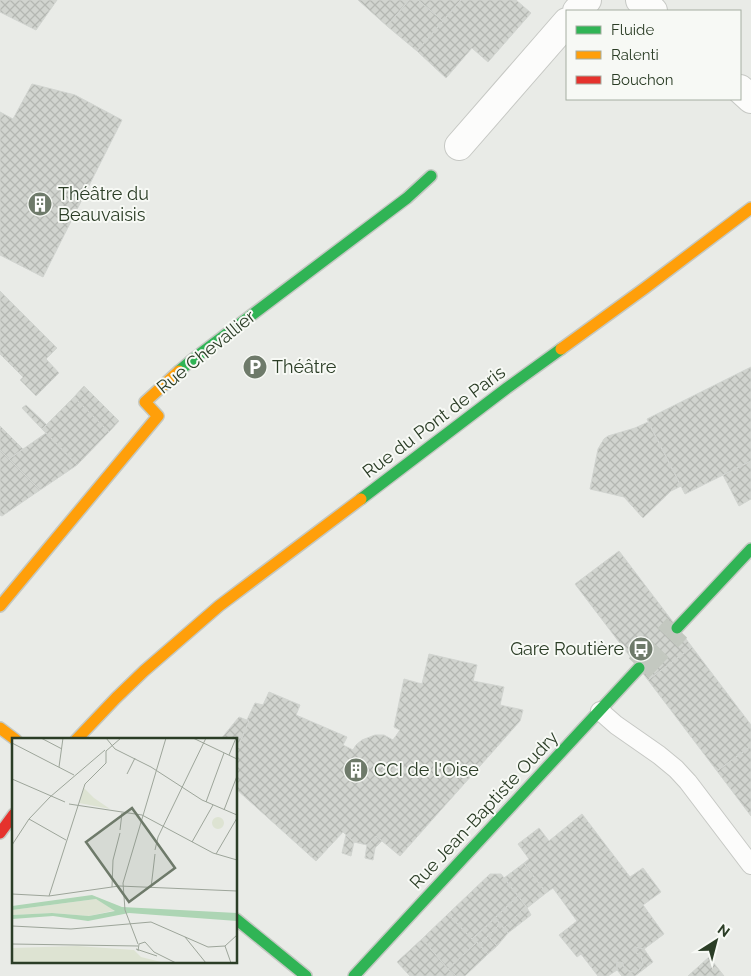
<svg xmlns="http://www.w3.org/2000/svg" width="751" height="976" font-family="Raleway,sans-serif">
	<defs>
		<pattern id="building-cross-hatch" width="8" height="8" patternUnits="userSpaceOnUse" patternTransform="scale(1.25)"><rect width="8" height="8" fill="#d1d4cf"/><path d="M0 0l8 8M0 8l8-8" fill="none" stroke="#b4b7b2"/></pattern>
	</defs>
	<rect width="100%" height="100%" fill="#e9ebe7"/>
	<!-- building -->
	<path fill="url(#building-cross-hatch)" stroke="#d1d4d0" d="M 0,0 L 57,0 L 36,30 L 0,12 Z
		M 358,0 L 409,0 L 387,26 Z
		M 409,0 L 418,0 L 443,21 L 417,51 L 387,26 Z
		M 418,0 L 461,0 L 443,21 Z
		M 461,0 L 516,0 L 531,13 L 488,62 L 472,48 L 446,78 L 417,51 Z
		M 32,84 L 75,95 L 122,120 L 43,277 L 0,255 L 0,112 L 13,119 Z
		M 0,291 L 57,348 L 46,359 L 59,373 L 36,396 L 20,380 L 23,377 L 0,354 Z
		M 751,367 L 751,461 L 685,494 L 647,419 Z
		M 84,386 L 119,421 L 109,432 L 74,397 Z
		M 74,397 L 109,432 L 77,465 L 42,429 Z
		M 26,405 L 47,425 L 42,429 L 22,408 Z
		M 648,422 L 681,486 L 671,491 L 643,518 L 624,497 L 590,489 L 598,449 L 604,439 L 608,436 L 635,428 Z
		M 0,426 L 23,449 L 9,459 L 0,450 Z
		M 46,433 L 77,465 L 40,490 L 9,459 Z
		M 0,450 L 40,490 L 2,516 L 0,515 Z
		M 751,461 L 751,499 L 739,506 L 723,475 Z
		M 619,551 L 692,647 L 648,680 L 575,584 Z
		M 692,647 L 751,725 L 751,746 L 717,771 L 648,680 Z
		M 429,654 L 477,665 L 473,681 L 504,687 L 500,705 L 523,710 L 520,721 L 400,856 L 376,836 L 367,845 L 354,842 L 343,832 L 316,861 L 236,789 L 236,752 L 249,721 L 247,720 L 255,703 L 263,705 L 269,692 L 300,705 L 296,715 L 347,737 L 343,745 L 353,750 L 356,745 L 362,740 L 375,735 L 384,735 L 393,740 L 400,730 L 394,727 L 404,679 L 422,684 Z
		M 239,717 L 249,721 L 236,752 L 236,740 L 220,740 Z
		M 751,746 L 751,816 L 717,771 Z
		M 582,814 L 630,877 L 643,868 L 661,892 L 643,905 L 664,934 L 644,949 L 635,947 L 635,952 L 641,956 L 643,963 L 639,970 L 634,972 L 626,970 L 623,965 L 623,963 L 617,962 L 617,970 L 608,976 L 598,976 L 581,954 L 577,957 L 559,935 L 577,921 L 553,888 L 546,893 L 524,863 L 529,859 L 518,844 L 539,828 L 549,841 Z
		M 346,835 L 354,842 L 351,856 L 342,853 Z
		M 376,836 L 382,841 L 375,848 L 373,860 L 365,858 L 367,845 Z
		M 524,863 L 546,893 L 527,908 L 504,878 Z
		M 490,874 L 501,874 L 518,896 L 472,939 L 448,914 Z
		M 518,896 L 526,906 L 504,928 L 495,918 Z
		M 526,906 L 531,915 L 508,933 L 504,928 Z
		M 448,914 L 472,939 L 473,939 L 477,942 L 448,969 L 422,939 Z
		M 495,918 L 500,924 L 479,945 L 473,939 Z
		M 500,924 L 508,933 L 497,946 L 488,936 Z
		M 488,936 L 497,946 L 488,954 L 479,945 Z
		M 422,939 L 448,969 L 456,976 L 410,976 L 397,962 Z
		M 477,942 L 488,954 L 465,976 L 456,976 L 448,969 Z
		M 635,947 L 644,949 L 653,962 L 635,976 L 622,976 L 617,970 L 617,962 L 623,963 L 623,965 L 626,970 L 632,972 L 639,970 L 642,966 L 643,963 L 641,956 L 635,952 Z
		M 709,957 L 724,976 L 688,976 Z"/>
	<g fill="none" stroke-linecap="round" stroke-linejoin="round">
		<!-- secondary-tunnel -->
		<path stroke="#c3c8c0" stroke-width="28" stroke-dasharray="28 14" stroke-linecap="butt" d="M 639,668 L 677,628"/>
		<defs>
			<path id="lane" d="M 600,711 L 616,725 L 659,755 L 676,769 L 688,782 L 751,865"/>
			<path id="street" d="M 640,0 L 653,11
				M 577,11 L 587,0
				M 740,89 L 751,99
				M 459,146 L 567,22"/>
			<path id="fast" d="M 179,371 L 192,360 L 407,198 L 431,176
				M 361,499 L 507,388 L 561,349
				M 677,628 L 751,549
				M 236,919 L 306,976
				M 354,976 L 639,668"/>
			<path id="slow" d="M 561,349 L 645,288 L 751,208
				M 0,606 L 158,416 L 145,402 L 179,371
				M 0,728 L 16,740
				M 76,740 L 116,698 L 144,671 L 219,606 L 361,499"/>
			<path id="jam" d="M 0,833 L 14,814"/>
		</defs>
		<!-- lane casing -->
		<use href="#lane" stroke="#c6c8c4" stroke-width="20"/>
		<!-- street casing -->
		<use href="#street" stroke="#c6c8c4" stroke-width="30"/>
		<!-- fast casing -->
		<use href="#fast" stroke="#c4c8c2" stroke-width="14"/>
		<!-- slow casing -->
		<use href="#slow" stroke="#c4c8c2" stroke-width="14"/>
		<!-- jam casing -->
		<use href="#jam" stroke="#c4c8c2" stroke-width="14"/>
		<!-- lane -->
		<use href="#lane" stroke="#fcfcfb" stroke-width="18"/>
		<!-- street -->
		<use href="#street" stroke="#fcfcfb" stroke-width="28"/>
		<!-- fast -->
		<use href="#fast" stroke="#30b455" stroke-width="11"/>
		<!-- slow -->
		<use href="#slow" stroke="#ff9f0a" stroke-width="11"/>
		<!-- jam -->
		<use href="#jam" stroke="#e5322d" stroke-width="11"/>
	</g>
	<!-- icons -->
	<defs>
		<symbol id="building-disc" viewBox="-11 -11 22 22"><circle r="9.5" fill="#6e7a6a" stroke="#f7f9f5"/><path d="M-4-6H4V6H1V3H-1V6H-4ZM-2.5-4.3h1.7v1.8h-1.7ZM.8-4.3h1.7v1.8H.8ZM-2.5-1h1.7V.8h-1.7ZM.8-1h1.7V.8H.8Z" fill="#fff"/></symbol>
		<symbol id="parking-disc" viewBox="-11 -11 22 22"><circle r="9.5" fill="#6e7a6a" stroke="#f7f9f5"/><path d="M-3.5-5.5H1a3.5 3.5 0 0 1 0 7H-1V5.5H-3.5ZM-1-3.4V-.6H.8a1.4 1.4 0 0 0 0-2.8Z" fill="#fff"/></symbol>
		<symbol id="bus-disc" viewBox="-11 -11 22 22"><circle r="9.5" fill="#6e7a6a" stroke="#f7f9f5"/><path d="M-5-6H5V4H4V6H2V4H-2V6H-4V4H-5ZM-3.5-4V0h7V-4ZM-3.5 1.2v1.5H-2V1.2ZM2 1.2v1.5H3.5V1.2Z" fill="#fff"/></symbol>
	</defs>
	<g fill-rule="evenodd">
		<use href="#building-disc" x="26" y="190" width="28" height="28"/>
		<use href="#parking-disc" x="241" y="353" width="28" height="28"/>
		<use href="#bus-disc" x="627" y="635" width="28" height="28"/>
		<use href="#building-disc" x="342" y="756" width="28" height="28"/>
	</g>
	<g text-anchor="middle" stroke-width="4" stroke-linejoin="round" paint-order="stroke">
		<!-- poi labels -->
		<g font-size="18" fill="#2b3d26" stroke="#f7f9f5" text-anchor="start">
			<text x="58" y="200">Théâtre du<tspan x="58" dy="21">Beauvaisis</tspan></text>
			<text x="272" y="373">Théâtre</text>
			<text x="624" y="655" text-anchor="end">Gare Routière</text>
			<text x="374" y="776">CCI de l'Oise</text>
		</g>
		<!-- street labels -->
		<g font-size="18" fill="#2b3d26" stroke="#f7f9f5">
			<text transform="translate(206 352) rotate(-39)" y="6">Rue Chevallier</text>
			<text transform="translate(434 422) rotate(-37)" y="6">Rue du Pont de Paris</text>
			<text transform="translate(484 810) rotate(-47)" y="6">Rue Jean-Baptiste Oudry</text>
		</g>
	</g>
	<!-- overview -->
	<g transform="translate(12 738)">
		<rect width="225" height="225" fill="#e9ebe7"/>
		<path d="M 72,50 L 82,60 L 98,71 L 67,65 ZM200 85a6 6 0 1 1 12 0a6 6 0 1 1-12 0ZM 84,161 L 104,172 L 77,178 L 40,175 L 0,177 L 0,172 ZM 65,208 L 122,212 L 129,219 L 153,225 L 0,225 L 0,210 Z" fill="#dde3d2"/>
		<path d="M 80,157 L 110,169 L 225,175 L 225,183 L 117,175 L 76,183 L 41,178 L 0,181 L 0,177 L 40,175 L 77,178 L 103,173 L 84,161 L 0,172 L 0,168 Z" fill="#add5b4"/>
		<path fill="none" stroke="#9da59a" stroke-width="1" d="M 29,0 L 50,11M 94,0 L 103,11 L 139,29 L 190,62 L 225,77M 181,0 L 225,21M 0,5 L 62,37M 217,17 L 224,0M 47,29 L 51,0M 115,36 L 123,20M 0,41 L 53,64M 194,64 L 212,15M 57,66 L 130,77 L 201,115 L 225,122M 212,72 L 225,38M 17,81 L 54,102M 108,92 L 110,75M 180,104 L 201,67M 0,107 L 17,81 L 38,59 L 93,12M 143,112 L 146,99 L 194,0M 204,116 L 225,80M 100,149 L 101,122 L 108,95M 139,150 L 143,116M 0,156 L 37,158 L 107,148 L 225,153M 37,158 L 73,46 L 94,25 L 94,13 L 109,0M 0,188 L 59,191 L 139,184 L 196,209 L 213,208M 173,199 L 194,225M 0,206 L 126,208M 126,206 L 113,172 L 111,145 L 154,0M 213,208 L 219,225M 213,208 L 225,197M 124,211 L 145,218M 126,213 L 127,206 L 133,204 L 142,214 L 164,225"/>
		<path fill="#6e7a6a" fill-opacity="0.15" stroke="#6e7a6a" stroke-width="2.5" d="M 120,70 L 163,130 L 117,164 L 74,104 Z"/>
		<rect width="225" height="225" fill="none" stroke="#2b3d26" stroke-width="2.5"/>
	</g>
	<!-- legend -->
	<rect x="566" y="10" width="175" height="90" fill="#f7f9f5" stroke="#a5aea2"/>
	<rect x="576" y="26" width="25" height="8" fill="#30b455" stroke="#a5aea2"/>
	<text x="611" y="35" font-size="15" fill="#2b3d26">Fluide</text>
	<rect x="576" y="51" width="25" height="8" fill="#ff9f0a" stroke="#a5aea2"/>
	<text x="611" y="60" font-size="15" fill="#2b3d26">Ralenti</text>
	<rect x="576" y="76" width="25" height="8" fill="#e5322d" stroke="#a5aea2"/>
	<text x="611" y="85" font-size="15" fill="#2b3d26">Bouchon</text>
	<!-- north arrow -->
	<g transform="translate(716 941) rotate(36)" stroke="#f7f9f5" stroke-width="4" paint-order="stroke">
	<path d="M0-4L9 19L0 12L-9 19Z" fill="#2b3d26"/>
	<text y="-8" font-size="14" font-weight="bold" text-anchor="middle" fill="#2b3d26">N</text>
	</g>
</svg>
